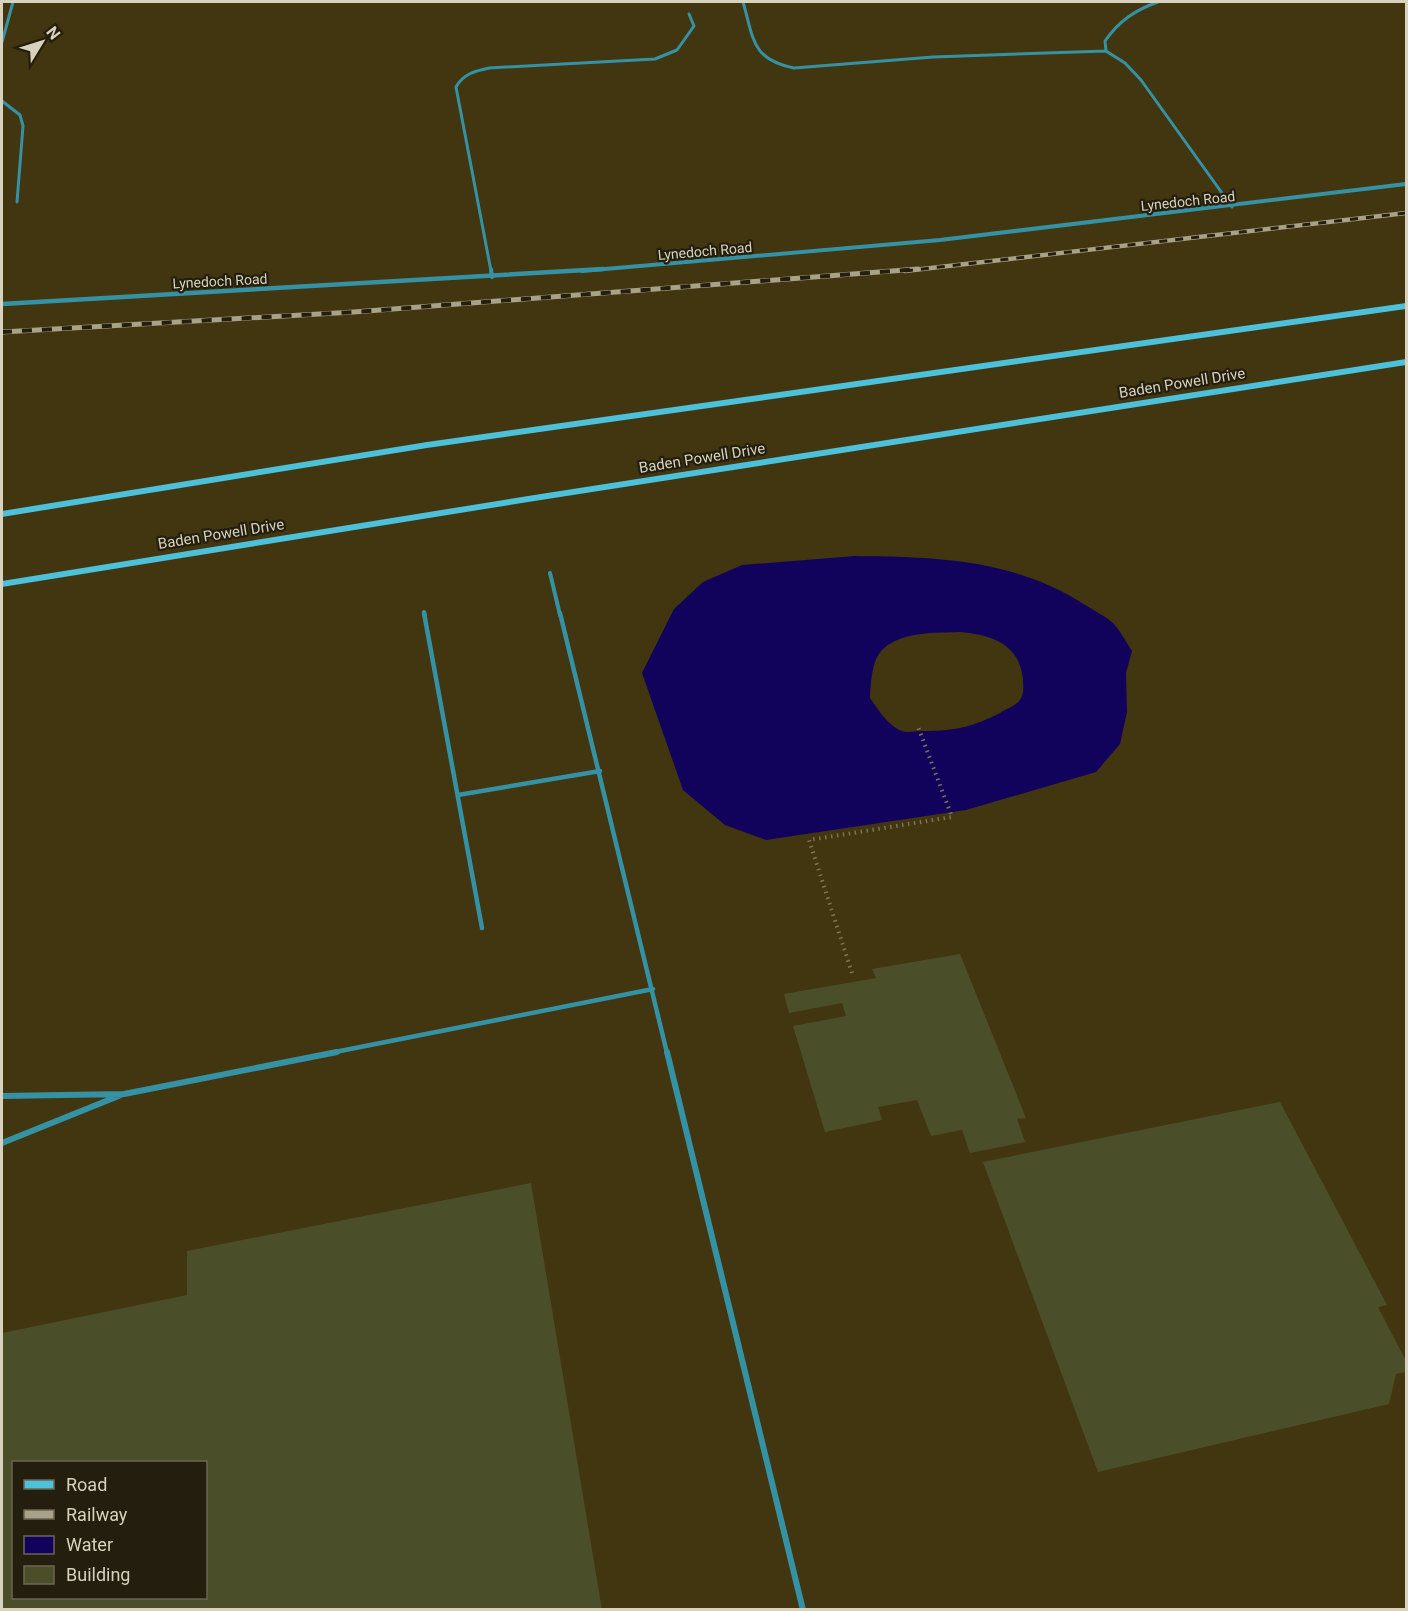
<svg xmlns="http://www.w3.org/2000/svg" width="1408" height="1611" font-family="Roboto,sans-serif">
	<rect width="100%" height="100%" fill="#41360f"/>
	<!-- water -->
	<path fill="#11035c" fill-rule="evenodd" d="M 855,556 C 938,557 1015,559 1087,606 C 1096,612 1107,617 1114,624 C 1121,632 1126,642 1132,651 L 1126,673 L 1127,712 L 1120,744 L 1096,772 L 966,810 L 766,840 L 725,825 L 683,790 L 642,673 L 674,609 L 703,582 L 742,565 ZM 960,632 C 991,635 1019,643 1023,679 C 1023,687 1025,694 1019,701 C 1015,706 1006,709 1000,713 C 973,727 951,732 920,731 C 915,731 907,733 902,731 C 888,726 878,709 870,698 C 871,684 871,660 883,649 C 903,631 935,633 960,632 Z"/>
	<!-- building -->
	<path fill="#4b4f29" fill-rule="evenodd" d="M 960,954 L 1026,1118 L 1017,1119 L 1025,1142 L 970,1153 L 962,1130 L 931,1136 L 917,1100 L 878,1107 L 882,1120 L 825,1132 L 793,1026 L 846,1016 L 842,1003 L 789,1013 L 784,994 L 876,978 L 872,969 Z
		M 1280,1102 L 1387,1305 L 1378,1307 L 1406,1361 L 1406,1372 L 1396,1374 L 1389,1404 L 1098,1472 L 983,1162 Z
		M 531,1183 L 602,1610 L 2,1610 L 2,1333 L 187,1295 L 187,1251 ZM 14,1462 L 206,1462 L 206,1598 L 14,1598 Z"/>
	<g fill="none" stroke-linecap="round" stroke-linejoin="round">
		<!-- path -->
		<path stroke="#7d7454" stroke-width="4" stroke-dasharray="1.5 4.5" stroke-linecap="butt" d="M 852,973 L 809,840 L 952,817 L 917,724"/>
		<!-- lane-far3 -->
		<path stroke="#3592a5" stroke-width="3" d="M 743,2 C 754,39 751,59 794,68 L 933,57 L 1106,51 L 1105,41 C 1119,21 1135,10 1158,2
			M 2,42 L 13,2
			M 1106,51 L 1125,63 L 1141,80 L 1232,207
			M 2,101 L 20,115 L 23,126 L 17,202
			M 491,271 L 456,87 C 463,74 475,71 489,68 L 655,59 L 677,50 L 694,26 L 689,14"/>
		<!-- lane-far2 -->
		<path stroke="#3592a5" stroke-width="4" d="M 491,269 L 492,277
			M 550,573 L 560,615
			M 424,612 L 425,615"/>
		<!-- lane-far1 -->
		<path stroke="#3592a5" stroke-width="4.5" d="M 424,613 L 482,928
			M 560,613 L 667,1053
			M 458,795 L 600,771
			M 330,1053 L 653,989"/>
		<!-- lane -->
		<path stroke="#3592a5" stroke-width="6" d="M 667,1052 L 803,1610
			M 2,1096 L 124,1094 L 337,1052
			M 2,1143 L 121,1095"/>
		<!-- street-far1 -->
		<path stroke="#3592a5" stroke-width="4" d="M 582,271 L 940,240 L 1406,184"/>
		<!-- street -->
		<path stroke="#3592a5" stroke-width="4.5" d="M 2,304 L 603,269"/>
		<!-- secondary -->
		<path fill="#4cc1d9" fill-rule="evenodd" d="M 1406,303 L 1406,309 L 427,448 L 2,517 L 2,511 L 427,442 Z
			M 1406,359 L 1406,365 L 528,502 L 2,587 L 2,581 L 528,496 Z"/>
		<defs>
			<path id="rail-far1" d="M 905,271 L 1406,213"/>
			<path id="rail" d="M 2,332 L 354,312 L 918,269"/>
		</defs>
		<!-- rail-far1 casing -->
		<use href="#rail-far1" stroke="#a9a188" stroke-width="4.5"/>
		<!-- rail casing -->
		<use href="#rail" stroke="#a9a188" stroke-width="5"/>
		<!-- rail-far1 -->
		<use href="#rail-far1" stroke="#231e0e" stroke-width="3" stroke-dasharray="8" stroke-linecap="butt"/>
		<!-- rail -->
		<use href="#rail" stroke="#231e0e" stroke-width="4" stroke-dasharray="10" stroke-linecap="butt"/>
	</g>
	<g text-anchor="middle" stroke-width="4.5" stroke-linejoin="round" paint-order="stroke">
		<!-- far-street labels -->
		<g font-size="14" fill="#d7d1bd" stroke="#231e0e">
			<text transform="translate(1188 201) rotate(-6)" y="5">Lynedoch Road</text>
			<text transform="translate(705 251) rotate(-5)" y="5">Lynedoch Road</text>
			<text transform="translate(220 281) rotate(-3)" y="5">Lynedoch Road</text>
		</g>
		<!-- street labels -->
		<g font-size="15" fill="#d7d1bd" stroke="#231e0e">
			<text transform="translate(1182 383) rotate(-9)" y="5">Baden Powell Drive</text>
			<text transform="translate(702 458) rotate(-9)" y="5">Baden Powell Drive</text>
			<text transform="translate(221 534) rotate(-9)" y="5">Baden Powell Drive</text>
		</g>
	</g>
	<!-- border -->
	<rect width="1408" height="1611" fill="none" stroke="#d7d1bd" stroke-width="6"/>
	<!-- legend -->
	<rect x="12" y="1461" width="195" height="138" fill="#231e0e" stroke="#6b6654" stroke-width="1.5"/>
	<rect x="24" y="1480" width="30" height="9" fill="#4cc1d9" stroke="#6b6654" stroke-width="1.5"/>
	<text x="66" y="1491" font-size="18" fill="#d7d1bd">Road</text>
	<rect x="24" y="1510" width="30" height="9" fill="#a9a188" stroke="#6b6654" stroke-width="1.5"/>
	<text x="66" y="1521" font-size="18" fill="#d7d1bd">Railway</text>
	<rect x="24" y="1536" width="30" height="18" fill="#11035c" stroke="#6b6654" stroke-width="1.5"/>
	<text x="66" y="1551" font-size="18" fill="#d7d1bd">Water</text>
	<rect x="24" y="1566" width="30" height="18" fill="#4b4f29" stroke="#6b6654" stroke-width="1.5"/>
	<text x="66" y="1581" font-size="18" fill="#d7d1bd">Building</text>
	<!-- north arrow -->
	<g transform="translate(42 42) rotate(52)" stroke="#231e0e" stroke-width="4.5" paint-order="stroke">
	<path d="M0-4.5L10 22L0 15L-10 22Z" fill="#d7d1bd"/>
	<text y="-9" font-size="16" font-weight="bold" text-anchor="middle" fill="#d7d1bd">N</text>
	</g>
</svg>
